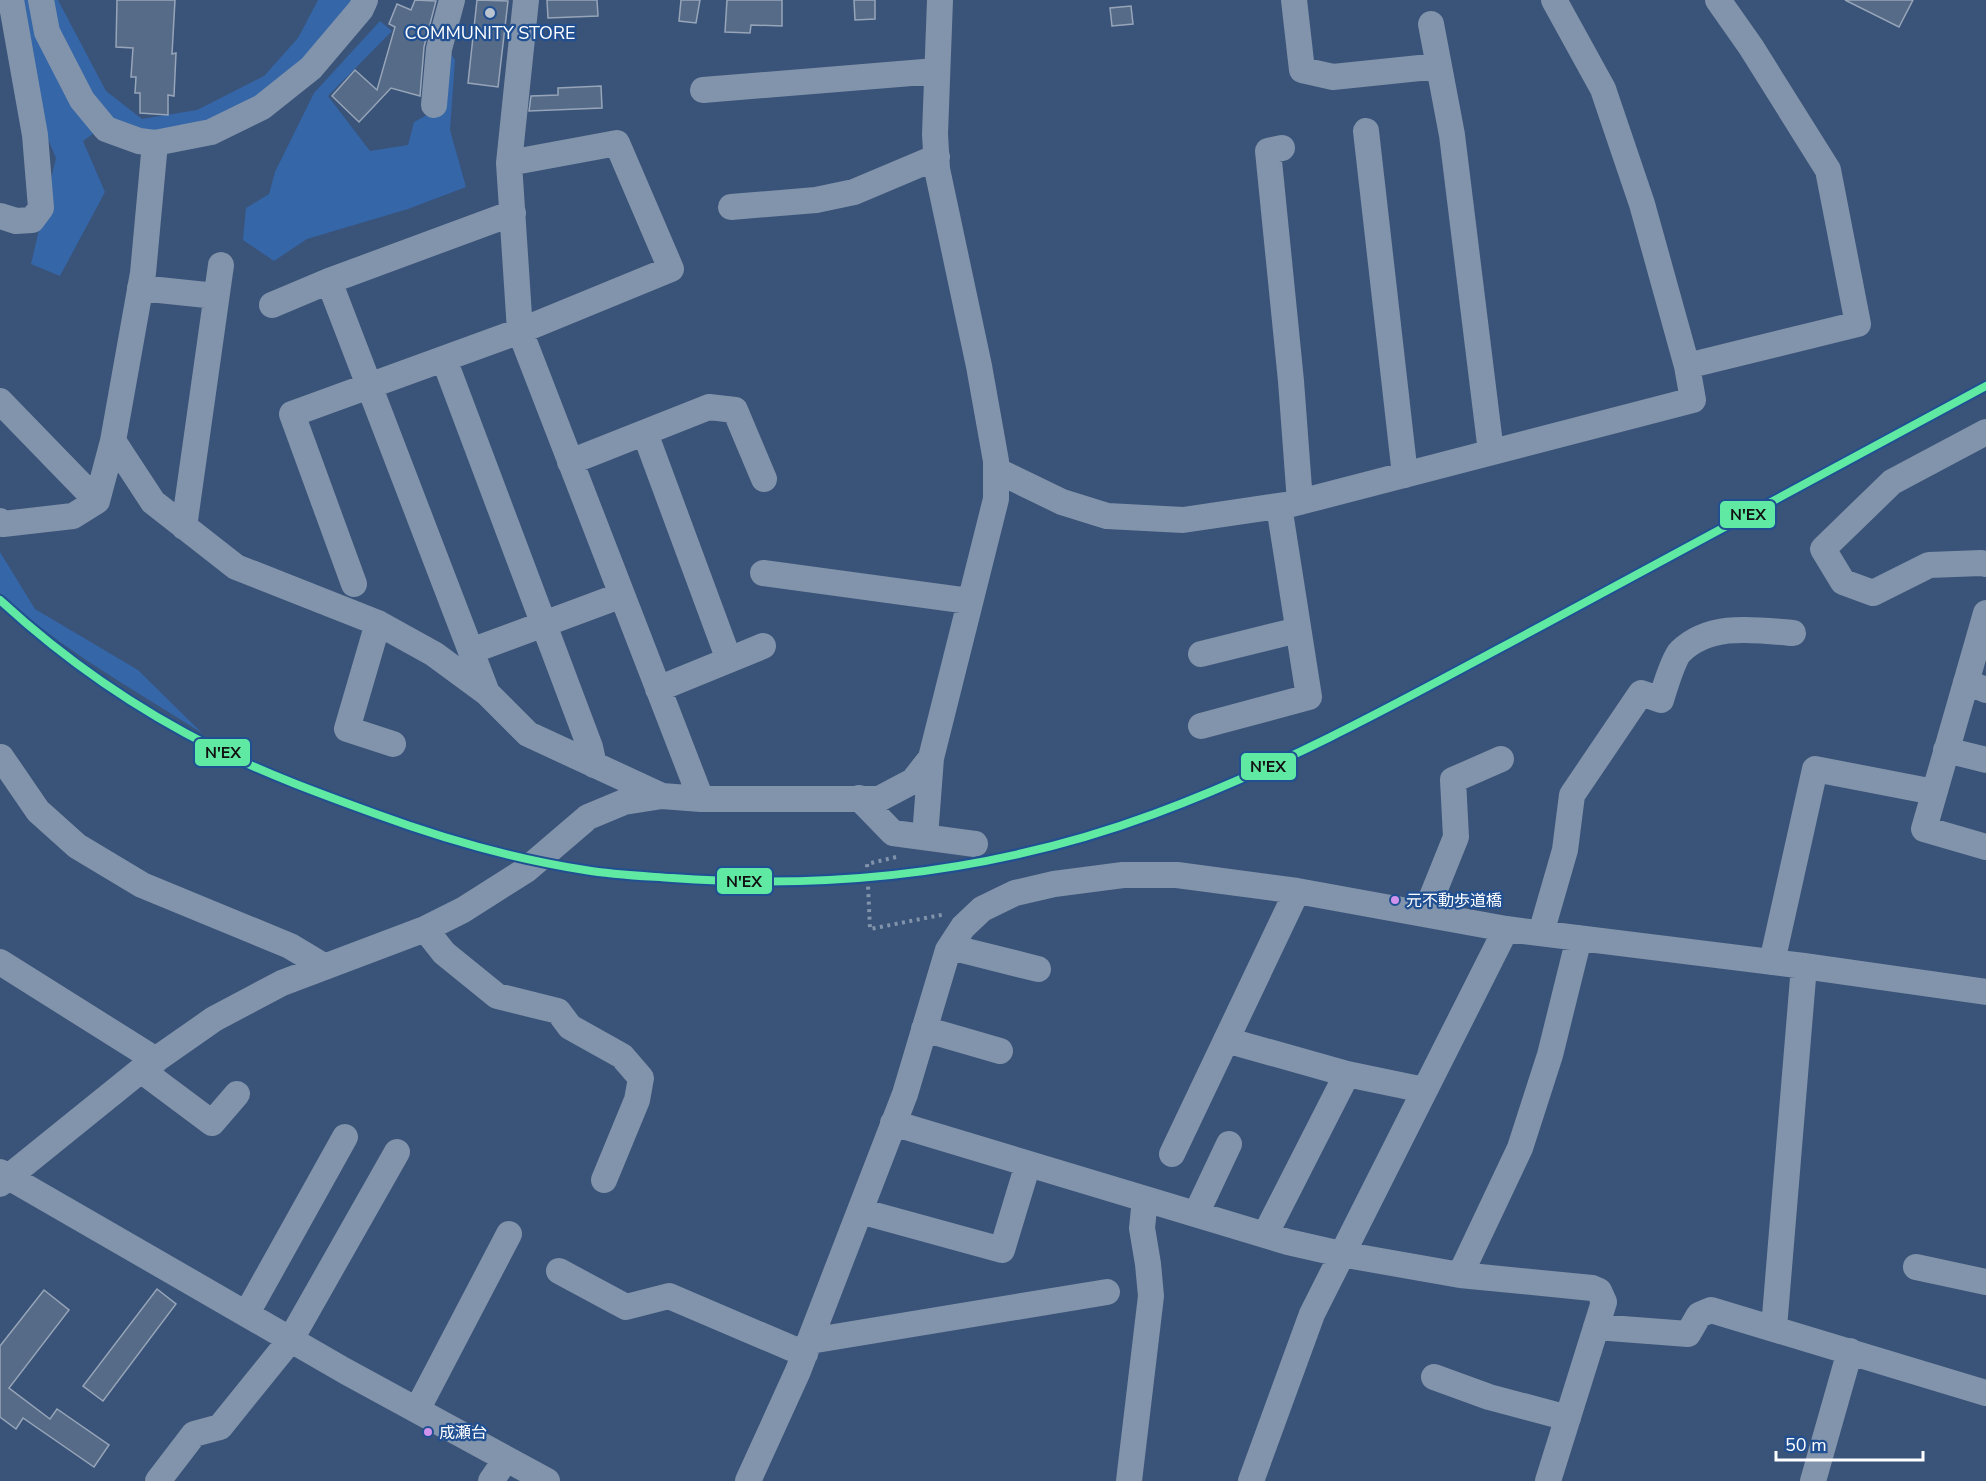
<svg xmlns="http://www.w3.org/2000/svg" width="1986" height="1481" font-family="'Nunito Sans','Noto Sans JP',sans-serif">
	<rect width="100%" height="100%" fill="#3a5378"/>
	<!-- green -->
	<path fill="#3566a8" d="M 17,0 L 58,0 L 106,91 L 142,119 L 197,110 L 264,76 L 298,38 L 318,0 L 354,0 L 305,57 L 228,118 L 167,135 L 111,121 L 83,141 L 105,192 L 60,276 L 31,264 L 56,158 L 41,123 Z
		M 380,21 L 392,31 L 328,96 L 370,151 L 408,145 L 414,122 L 438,109 L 448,50 L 455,60 L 450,130 L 466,187 L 408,209 L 307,239 L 274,261 L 243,240 L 246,208 L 269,194 L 275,172 L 314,93 Z
		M 0,552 L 35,609 L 138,670 L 202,733 C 133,689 60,649 0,593 Z"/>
	<!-- building -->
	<path fill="#566b88" stroke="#97a5b9" stroke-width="1.5" d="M 117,0 L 175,0 L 172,54 L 176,53 L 174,96 L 168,95 L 168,115 L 140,113 L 140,93 L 135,93 L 136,77 L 131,77 L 133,48 L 116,47 Z
		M 415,0 L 436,1 L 424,47 L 420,96 L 391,88 L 359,122 L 332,96 L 355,70 L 377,90 L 395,27 L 389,24 L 397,4 L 411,10 Z
		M 477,0 L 508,1 L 498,87 L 468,83 Z
		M 547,0 L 597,0 L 598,16 L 548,18 Z
		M 681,0 L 700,0 L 696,23 L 679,21 Z
		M 727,0 L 782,0 L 782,26 L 751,25 L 750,33 L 725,32 Z
		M 854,0 L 875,0 L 875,19 L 855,20 Z
		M 1845,0 L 1913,0 L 1899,27 Z
		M 1131,6 L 1133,24 L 1112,26 L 1110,8 Z
		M 601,86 L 602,108 L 529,111 L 531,96 L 558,95 L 558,88 Z
		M 157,1289 L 176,1304 L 103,1401 L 83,1386 Z
		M 44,1290 L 69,1310 L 9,1388 L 50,1419 L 57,1409 L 109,1445 L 94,1467 L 23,1418 L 16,1429 L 0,1417 L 0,1346 Z"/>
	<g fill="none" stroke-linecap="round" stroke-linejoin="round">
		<!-- path -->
		<path stroke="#8294ab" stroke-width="4" stroke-dasharray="3 4.5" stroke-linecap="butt" d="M 896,857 L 867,864 L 870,929 L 946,914"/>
		<!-- minor -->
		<path stroke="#8294ab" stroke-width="26" d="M 41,0 L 47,32 L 82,100 L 106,129 L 139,141 L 155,143 L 211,132 L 262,107 L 311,68 L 361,9 L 365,0
			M 526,0 L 509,163 L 520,331 L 701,799
			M 1294,0 L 1302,70 L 1333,77 L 1439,66
			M 1431,24 L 1452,135 L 1491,452
			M 703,90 L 936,71
			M 434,105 L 439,49 L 452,0
			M 1366,131 L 1405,475
			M 1282,148 L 1268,151 L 1291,381 L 1300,502
			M 731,207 L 816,200 L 854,192 L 937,157
			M 0,216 L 16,221 L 32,220 L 41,208 L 35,135 L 11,0
			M 329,281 L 513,213
			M 140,288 L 216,296
			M 272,305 L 329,281 L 487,693 L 528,734 L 662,796
			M 444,359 L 590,747 L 594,765
			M 1687,366 L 1858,324 L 1828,170 L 1751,47 L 1718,0
			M 0,401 L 97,501
			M 1986,432 L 1892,482 L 1823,549 L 1843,582 L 1873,593 L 1929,565 L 1981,563 L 1986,564
			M 645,433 L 729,660 L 658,689
			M 113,441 L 153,502 L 236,567 L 378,623 L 434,654 L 487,693
			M 570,462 L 709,407 L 735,410 L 764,479
			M 996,470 L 1062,502 L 1107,516 L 1183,520 L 1292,504 L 1693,400 L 1687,366 L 1642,204 L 1603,89 L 1554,0
			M 0,521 L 3,524 L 73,516 L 97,501 L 113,441 L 143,273 L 155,143
			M 184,527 L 221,265
			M 763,573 L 969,601
			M 354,584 L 292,414 L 520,331 L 671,269 L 617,143 L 509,163
			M 1986,613 L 1924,829 L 1986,847
			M 378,623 L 347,729 L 393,744
			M 471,651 L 622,595
			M 1201,654 L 1298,630
			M 729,660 L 763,646
			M 1966,682 L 1986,690
			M 1201,726 L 1309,697 L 1279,506
			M 1946,750 L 1986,760
			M 0,758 L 1,757 L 38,811 L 77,846 L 142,885 L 290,946 L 325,967
			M 859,798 L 893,833 L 975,844
			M 925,837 L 931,758
			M 1425,914 L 1456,837 L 1453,780 L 1501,759
			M 425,929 L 444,953 L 497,996 L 558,1011 L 570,1027 L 622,1056 L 641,1078 L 637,1100 L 604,1180
			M 1541,933 L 1565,850 L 1572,795 L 1641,693 L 1661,700 C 1664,690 1674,657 1680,652 C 1710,622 1756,630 1793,633
			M 950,947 L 1038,969
			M 0,962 L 156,1060
			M 1772,962 L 1815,769 L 1934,792
			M 924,1029 L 1000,1051
			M 1226,1040 L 1347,1074 L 1424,1090
			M 141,1070 L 212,1123 L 237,1094
			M 893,1123 L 1288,1242 L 1341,1254 L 1460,1275 L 1592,1288 L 1599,1291 L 1604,1302 L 1548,1481
			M 1172,1154 L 1297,891
			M 0,1172 L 345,1371 L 547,1481
			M 0,1184 L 141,1070 L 214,1019 L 282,983 L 425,929 L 463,910 L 526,870 L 588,817 L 624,802 L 662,796 L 701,799 L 879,799 L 913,781 L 931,758 L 996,499 L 996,461 L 979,366 L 937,169 L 935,134 L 940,0
			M 860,1211 L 1002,1250 L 1028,1164
			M 1196,1214 L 1229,1144
			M 1265,1235 L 1347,1074
			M 1916,1267 L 1986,1282
			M 559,1271 L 626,1307 L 669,1296 L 805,1354
			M 1460,1275 L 1520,1148 L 1550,1055 L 1579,938
			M 247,1313 L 345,1137
			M 1596,1327 L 1688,1334 L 1699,1315 L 1711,1310 L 1986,1393
			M 1774,1328 L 1804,966
			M 810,1341 L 1107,1292
			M 1434,1377 L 1489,1397 L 1568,1418
			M 417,1410 L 509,1234
			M 158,1481 L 194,1434 L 220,1427 L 291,1339 L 397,1152
			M 491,1481 L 506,1459
			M 748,1481 L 798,1371 L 905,1094 L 948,950 L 963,927 L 982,909 L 1015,893 L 1054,884 L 1123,875 L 1177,875 L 1297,891 L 1506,929 L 1804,966 L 1986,992
			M 1129,1481 L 1151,1296 L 1148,1264 L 1142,1228 L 1145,1199
			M 1251,1481 L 1312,1314 L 1506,929
			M 1813,1481 L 1850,1351"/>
		<defs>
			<path id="rail-1" d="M 0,600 C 64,659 136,709 214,748 C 266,774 321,794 376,814 C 444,839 514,859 585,870 C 614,875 643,876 672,878 C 836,890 1000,871 1154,814 C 1290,764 1418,692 1545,624 C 1692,545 1839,465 1986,386"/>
		</defs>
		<!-- rail-1 casing -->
		<use href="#rail-1" stroke="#204f92" stroke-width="12"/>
		<!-- rail-1 -->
		<use href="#rail-1" stroke="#60e9a3" stroke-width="8"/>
	</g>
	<!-- markers -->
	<circle fill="#bac3d0" stroke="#204f92" stroke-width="2" cx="490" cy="13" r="6"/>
	<g fill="#d193ec" stroke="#204f92" stroke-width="2">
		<circle cx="1395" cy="900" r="5"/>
		<circle cx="428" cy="1432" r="5"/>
	</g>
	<g text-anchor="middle" stroke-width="4.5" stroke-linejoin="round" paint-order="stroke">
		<!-- bus labels -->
		<g font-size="16" fill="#fff" stroke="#204f92" text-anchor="start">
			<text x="1406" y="906">元不動歩道橋</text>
			<text x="439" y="1438">成瀬台</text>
		</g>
		<!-- poi labels -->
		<g font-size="18" fill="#fff" stroke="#204f92">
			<text x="490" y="39">COMMUNITY STORE</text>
		</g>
	</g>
	<g stroke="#204f92" stroke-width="2">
		<rect x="1719" y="500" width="57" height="29" rx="6" fill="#60e9a3"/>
		<rect x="194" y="738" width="57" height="29" rx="6" fill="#60e9a3"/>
		<rect x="1240" y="752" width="57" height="29" rx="6" fill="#60e9a3"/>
		<rect x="716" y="867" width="57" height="28" rx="6" fill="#60e9a3"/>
	</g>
	<g font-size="16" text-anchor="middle" font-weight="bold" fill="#111">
		<text x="1748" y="520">N'EX</text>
		<text x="223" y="758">N'EX</text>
		<text x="1268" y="772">N'EX</text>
		<text x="744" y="887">N'EX</text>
	</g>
	<!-- scale -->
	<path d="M1776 1451v9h147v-9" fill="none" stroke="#ffffff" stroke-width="3"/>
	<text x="1785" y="1451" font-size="18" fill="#ffffff" stroke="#204f92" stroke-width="4.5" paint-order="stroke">50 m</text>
</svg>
